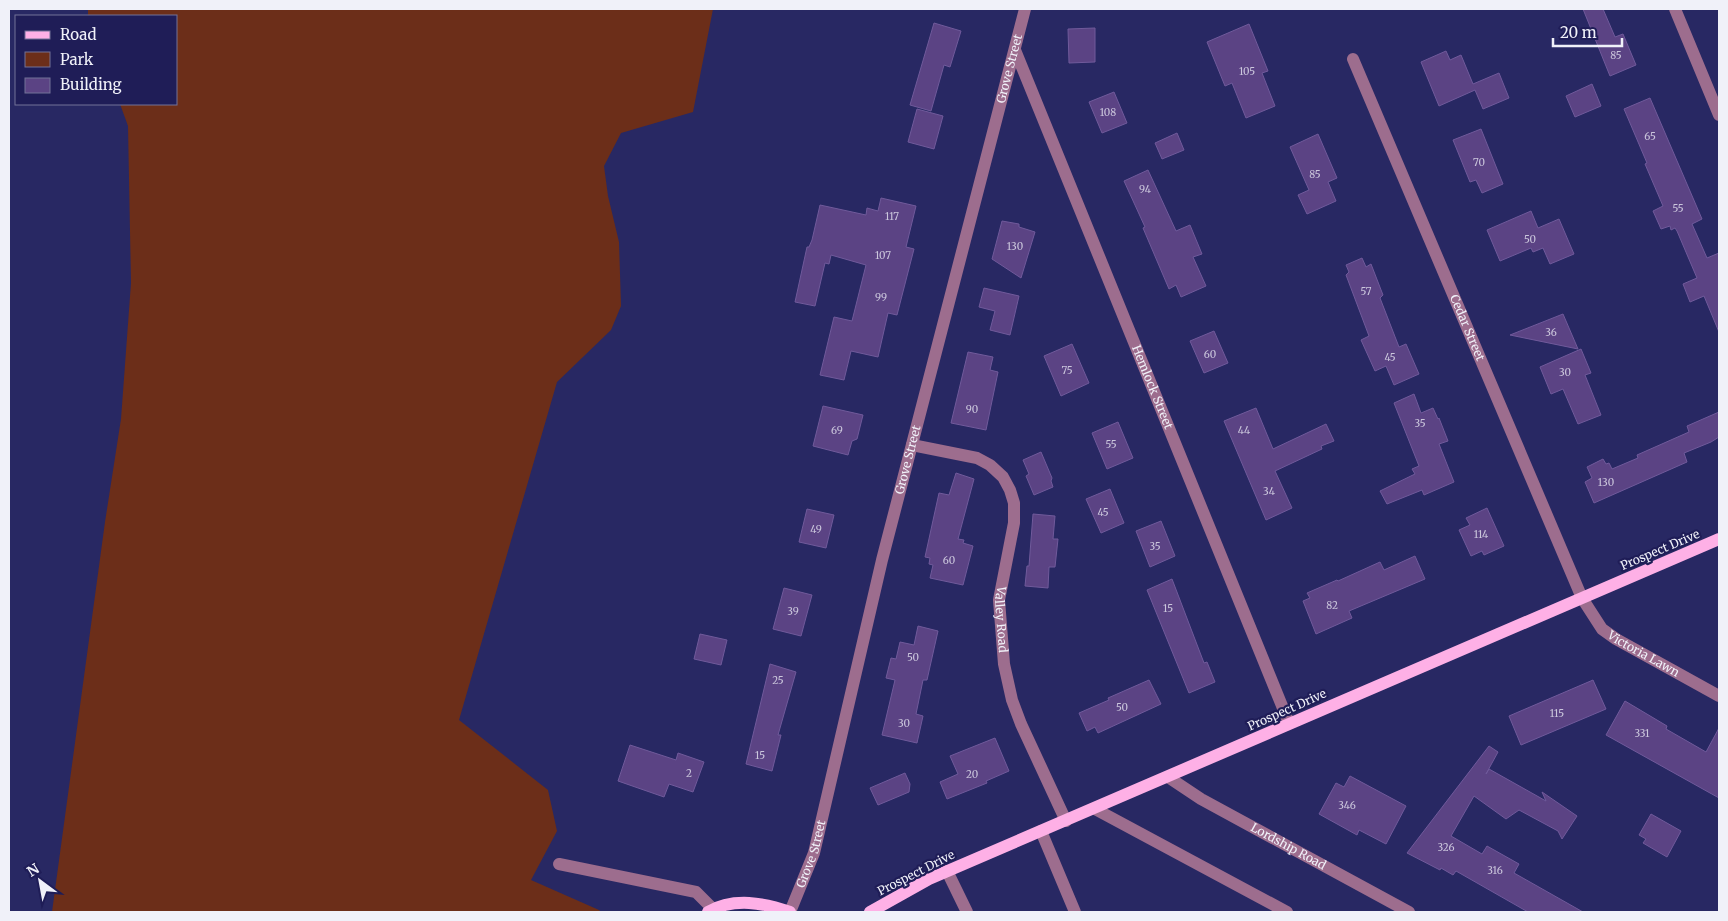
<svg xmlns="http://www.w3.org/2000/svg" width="1728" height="921" font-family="Merriweather,serif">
	<rect width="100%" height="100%" fill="#282863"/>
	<!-- green -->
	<path fill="#6c2e19" d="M 88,9 L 713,9 L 693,112 L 621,133 L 604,166 L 608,196 L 619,242 L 621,306 L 611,330 L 557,382 L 459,720 L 548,790 L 557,831 L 531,880 L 599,910 L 601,912 L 52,912 L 105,522 L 121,419 L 131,283 L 128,126 L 120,104 L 176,104 L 176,16 L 88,16 Z"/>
	<!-- building -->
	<path fill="#5b4384" stroke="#705a9b" d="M 1583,9 L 1603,9 L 1615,37 L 1623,34 L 1636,65 L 1610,76 Z
		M 934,23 L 961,31 L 950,67 L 944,65 L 931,111 L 910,105 Z
		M 1249,24 L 1268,71 L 1262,73 L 1275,106 L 1246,118 L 1232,83 L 1225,86 L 1207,42 Z
		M 1095,28 L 1095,62 L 1069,63 L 1068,29 Z
		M 1446,51 L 1450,60 L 1461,55 L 1473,84 L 1499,73 L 1509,98 L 1483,109 L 1475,90 L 1439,106 L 1421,62 Z
		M 1592,84 L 1601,106 L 1575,117 L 1566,96 Z
		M 1114,92 L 1127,123 L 1102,133 L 1089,102 Z
		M 1650,98 L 1702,219 L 1692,224 L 1707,258 L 1719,253 L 1719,332 L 1704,296 L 1690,302 L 1683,284 L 1697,278 L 1677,231 L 1675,228 L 1671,230 L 1670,226 L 1661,229 L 1653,211 L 1663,206 L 1645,164 L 1647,163 L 1624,109 Z
		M 917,109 L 943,116 L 934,149 L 908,142 Z
		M 1481,129 L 1503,184 L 1482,193 L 1476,180 L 1470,182 L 1453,140 Z
		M 1177,133 L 1184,150 L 1162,159 L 1155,143 Z
		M 1318,134 L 1337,178 L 1328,182 L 1336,201 L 1307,214 L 1298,195 L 1309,190 L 1290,147 Z
		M 1148,170 L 1176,231 L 1190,225 L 1202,254 L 1193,257 L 1206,286 L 1181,297 L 1176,285 L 1169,289 L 1143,228 L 1145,227 L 1124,181 Z
		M 881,198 L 916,206 L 906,247 L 914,249 L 897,315 L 888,313 L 878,357 L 851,351 L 844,380 L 820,375 L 834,317 L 852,321 L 866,265 L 831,255 L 829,264 L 825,263 L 815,306 L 795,302 L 807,247 L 809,247 L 812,240 L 820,205 L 866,215 L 867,208 L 878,211 Z
		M 1531,211 L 1538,228 L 1559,219 L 1574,254 L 1550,264 L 1543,248 L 1533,252 L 1531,248 L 1500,261 L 1487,230 Z
		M 1002,221 L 1019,224 L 1019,227 L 1035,232 L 1021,278 L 992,259 Z
		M 1362,258 L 1366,267 L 1371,264 L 1383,295 L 1380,298 L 1399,347 L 1406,344 L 1419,374 L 1394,385 L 1386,366 L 1375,371 L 1361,340 L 1369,336 L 1346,275 L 1349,272 L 1346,265 Z
		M 984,288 L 1019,296 L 1010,335 L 990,330 L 995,311 L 979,307 Z
		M 1563,314 L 1578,349 L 1510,335 Z
		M 1214,331 L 1228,363 L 1204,373 L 1190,341 Z
		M 1072,344 L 1089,383 L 1061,396 L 1044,356 Z
		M 1581,349 L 1591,373 L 1585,375 L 1601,415 L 1578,424 L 1563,389 L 1551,394 L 1540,367 Z
		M 968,352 L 993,357 L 990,370 L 998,372 L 986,430 L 951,423 Z
		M 1414,394 L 1421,413 L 1433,408 L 1438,419 L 1439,418 L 1448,441 L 1439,444 L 1454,482 L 1424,495 L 1422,490 L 1387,504 L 1380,491 L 1415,474 L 1412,469 L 1419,466 L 1394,403 Z
		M 823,406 L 863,415 L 857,439 L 852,441 L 848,455 L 813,446 Z
		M 1256,408 L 1273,449 L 1326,424 L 1334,441 L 1321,446 L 1322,449 L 1275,471 L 1292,508 L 1266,520 L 1224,421 Z
		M 1719,412 L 1719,437 L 1711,442 L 1684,453 L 1687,462 L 1594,503 L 1585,482 L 1592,478 L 1587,467 L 1603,459 L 1606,464 L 1609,463 L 1612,469 L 1638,458 L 1637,455 L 1689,432 L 1687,426 Z
		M 1118,422 L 1133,458 L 1107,469 L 1092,433 Z
		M 1041,452 L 1052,478 L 1051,481 L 1053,487 L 1034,495 L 1026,476 L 1029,474 L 1023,460 Z
		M 956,473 L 974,479 L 958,539 L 964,540 L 963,543 L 973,546 L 963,585 L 930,578 L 933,565 L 929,564 L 930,558 L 925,557 L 939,493 L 949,495 Z
		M 1110,489 L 1124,523 L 1101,533 L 1086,499 Z
		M 1487,508 L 1504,546 L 1484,555 L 1482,551 L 1471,556 L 1459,530 L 1470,525 L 1466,518 Z
		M 807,509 L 834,515 L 826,548 L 799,542 Z
		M 1033,514 L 1055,516 L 1053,539 L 1058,539 L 1055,567 L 1049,567 L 1048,588 L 1025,586 L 1027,566 L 1029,566 Z
		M 1161,521 L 1175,556 L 1150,567 L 1136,531 Z
		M 1415,556 L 1425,579 L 1349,611 L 1352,618 L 1316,634 L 1303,601 L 1310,598 L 1307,593 L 1337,580 L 1338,581 L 1380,562 L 1384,570 Z
		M 1172,579 L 1204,663 L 1207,662 L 1215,682 L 1189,693 L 1147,590 Z
		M 784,588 L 812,595 L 801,636 L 773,629 Z
		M 918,626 L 938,631 L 927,680 L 923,680 L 916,714 L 923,716 L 917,743 L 882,735 L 895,680 L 886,678 L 891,658 L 896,659 L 900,642 L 914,645 Z
		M 700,634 L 727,640 L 721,665 L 694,659 Z
		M 770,664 L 796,672 L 778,735 L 781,735 L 772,771 L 746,764 Z
		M 1149,680 L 1161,704 L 1098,733 L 1095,727 L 1087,731 L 1079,713 L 1109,700 L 1108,698 Z
		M 1593,680 L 1606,709 L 1521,745 L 1509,716 Z
		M 1625,701 L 1667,726 L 1666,729 L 1706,752 L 1719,728 L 1719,798 L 1606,735 Z
		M 995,738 L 1009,771 L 986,781 L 987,783 L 947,799 L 940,782 L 958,774 L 950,756 Z
		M 630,745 L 676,760 L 678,753 L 704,762 L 693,792 L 669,784 L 664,797 L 618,781 Z
		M 1489,746 L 1498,752 L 1486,774 L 1489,769 L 1546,801 L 1542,792 L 1577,816 L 1562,839 L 1558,831 L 1519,810 L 1506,819 L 1474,796 L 1451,836 L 1482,854 L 1487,846 L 1519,864 L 1514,873 L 1583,912 L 1528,912 L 1456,871 L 1453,875 L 1441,868 L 1440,870 L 1407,853 Z
		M 905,773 L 910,784 L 909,792 L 878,805 L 870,788 Z
		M 1350,776 L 1406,806 L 1386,844 L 1359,830 L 1357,835 L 1319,814 L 1336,783 L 1344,787 Z
		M 1651,814 L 1681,831 L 1667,857 L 1643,843 L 1646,839 L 1639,835 Z"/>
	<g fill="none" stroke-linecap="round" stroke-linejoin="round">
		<!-- minor -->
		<g stroke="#9d6d8e" stroke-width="12">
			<path d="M 1675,9 L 1719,115"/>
			<path id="s1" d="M 1015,50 L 1289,723"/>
			<path id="s2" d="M 1353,59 L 1582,598 L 1602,629 L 1616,639 L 1719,696"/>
			<path id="s3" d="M 912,445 L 977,458 L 990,465 L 1003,477 L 1010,490 L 1014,503 L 1014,523 L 999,600 L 1004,664 L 1012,700 L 1021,724 L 1066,821"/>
			<path id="s4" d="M 1168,777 L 1201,799 L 1409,912"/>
			<path d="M 1095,809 L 1287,912"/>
			<path d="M 1041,831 L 1075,912"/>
			<path d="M 559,864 L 696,892 L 713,909"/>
			<path d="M 947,871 L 967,912"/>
			<path id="s5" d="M 790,912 L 814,853 L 882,560 L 1025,9"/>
		</g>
		<!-- major -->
		<path stroke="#feb0e6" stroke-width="12" d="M 708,912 C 734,897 764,903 790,912
			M 870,912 L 929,879 L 1719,539"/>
	</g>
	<g text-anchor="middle" stroke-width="4.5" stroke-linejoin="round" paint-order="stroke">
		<!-- number labels -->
		<g font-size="10" fill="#cbc6dc">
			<text x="1616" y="59">85</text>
			<text x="1247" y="75">105</text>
			<text x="1108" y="116">108</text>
			<text x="1650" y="140">65</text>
			<text x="1479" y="166">70</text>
			<text x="1315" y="178">85</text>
			<text x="1145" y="193">94</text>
			<text x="1678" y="212">55</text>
			<text x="892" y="220">117</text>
			<text x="1530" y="243">50</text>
			<text x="1015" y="250">130</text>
			<text x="883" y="259">107</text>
			<text x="1366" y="295">57</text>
			<text x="881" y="301">99</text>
			<text x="1551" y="336">36</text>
			<text x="1210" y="358">60</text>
			<text x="1390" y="361">45</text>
			<text x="1067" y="374">75</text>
			<text x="1565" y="376">30</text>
			<text x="972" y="413">90</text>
			<text x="1420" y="427">35</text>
			<text x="837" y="434">69</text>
			<text x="1244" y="434">44</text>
			<text x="1111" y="448">55</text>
			<text x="1606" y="486">130</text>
			<text x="1269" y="495">34</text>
			<text x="1103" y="516">45</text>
			<text x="816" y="533">49</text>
			<text x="1481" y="538">114</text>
			<text x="1155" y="550">35</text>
			<text x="949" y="564">60</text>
			<text x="1332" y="609">82</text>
			<text x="1168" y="612">15</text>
			<text x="793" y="615">39</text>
			<text x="913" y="661">50</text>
			<text x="778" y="684">25</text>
			<text x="1122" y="711">50</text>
			<text x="1557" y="717">115</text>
			<text x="904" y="727">30</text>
			<text x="1642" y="737">331</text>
			<text x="760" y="759">15</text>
			<text x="689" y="777">2</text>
			<text x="972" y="778">20</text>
			<text x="1347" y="809">346</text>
			<text x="1446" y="851">326</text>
			<text x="1495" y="874">316</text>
		</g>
		<!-- street labels -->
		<g font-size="12" fill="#f0f1f9" stroke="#1f1d57">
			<text dy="4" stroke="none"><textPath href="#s5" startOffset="872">Grove Street</textPath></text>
			<text dy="4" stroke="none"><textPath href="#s2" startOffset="292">Cedar Street</textPath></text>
			<text dy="4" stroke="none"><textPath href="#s1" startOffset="364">Hemlock Street</textPath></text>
			<text dy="4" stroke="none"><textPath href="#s5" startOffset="468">Grove Street</textPath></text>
			<text transform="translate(1660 550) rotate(-23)" y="4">Prospect Drive</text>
			<text dy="4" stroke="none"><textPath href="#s3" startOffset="245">Valley Road</textPath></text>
			<text dy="4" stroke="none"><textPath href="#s2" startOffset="671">Victoria Lawn</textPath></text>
			<text transform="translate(1287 710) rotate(-24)" y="4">Prospect Drive</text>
			<text dy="4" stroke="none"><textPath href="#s4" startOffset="139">Lordship Road</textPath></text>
			<text dy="4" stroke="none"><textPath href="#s5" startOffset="62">Grove Street</textPath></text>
			<text transform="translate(916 873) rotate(-27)" y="4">Prospect Drive</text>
		</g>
	</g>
	<!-- border -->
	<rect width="1728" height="921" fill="none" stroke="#f0f1f9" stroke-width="20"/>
	<!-- legend -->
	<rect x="15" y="15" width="162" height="90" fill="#1f1d57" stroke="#737298"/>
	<rect x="25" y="31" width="25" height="8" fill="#feb0e6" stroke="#737298"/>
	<text x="60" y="40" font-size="15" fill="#f0f1f9">Road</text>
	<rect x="25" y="52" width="25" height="15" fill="#6c2e19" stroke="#737298"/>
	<text x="60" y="65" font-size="15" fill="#f0f1f9">Park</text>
	<rect x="25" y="78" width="25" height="15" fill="#5b4384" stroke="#737298"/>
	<text x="60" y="90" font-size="15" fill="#f0f1f9">Building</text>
	<!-- north arrow -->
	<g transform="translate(40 881) rotate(328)" stroke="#1f1d57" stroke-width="4" paint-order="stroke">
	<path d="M0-4L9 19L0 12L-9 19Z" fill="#f0f1f9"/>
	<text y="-8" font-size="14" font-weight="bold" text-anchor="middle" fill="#f0f1f9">N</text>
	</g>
	<!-- scale -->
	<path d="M1553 38v8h69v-8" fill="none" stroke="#f0f1f9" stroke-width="2.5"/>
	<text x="1560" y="38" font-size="15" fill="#f0f1f9" stroke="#1f1d57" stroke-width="4" paint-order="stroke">20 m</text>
</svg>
